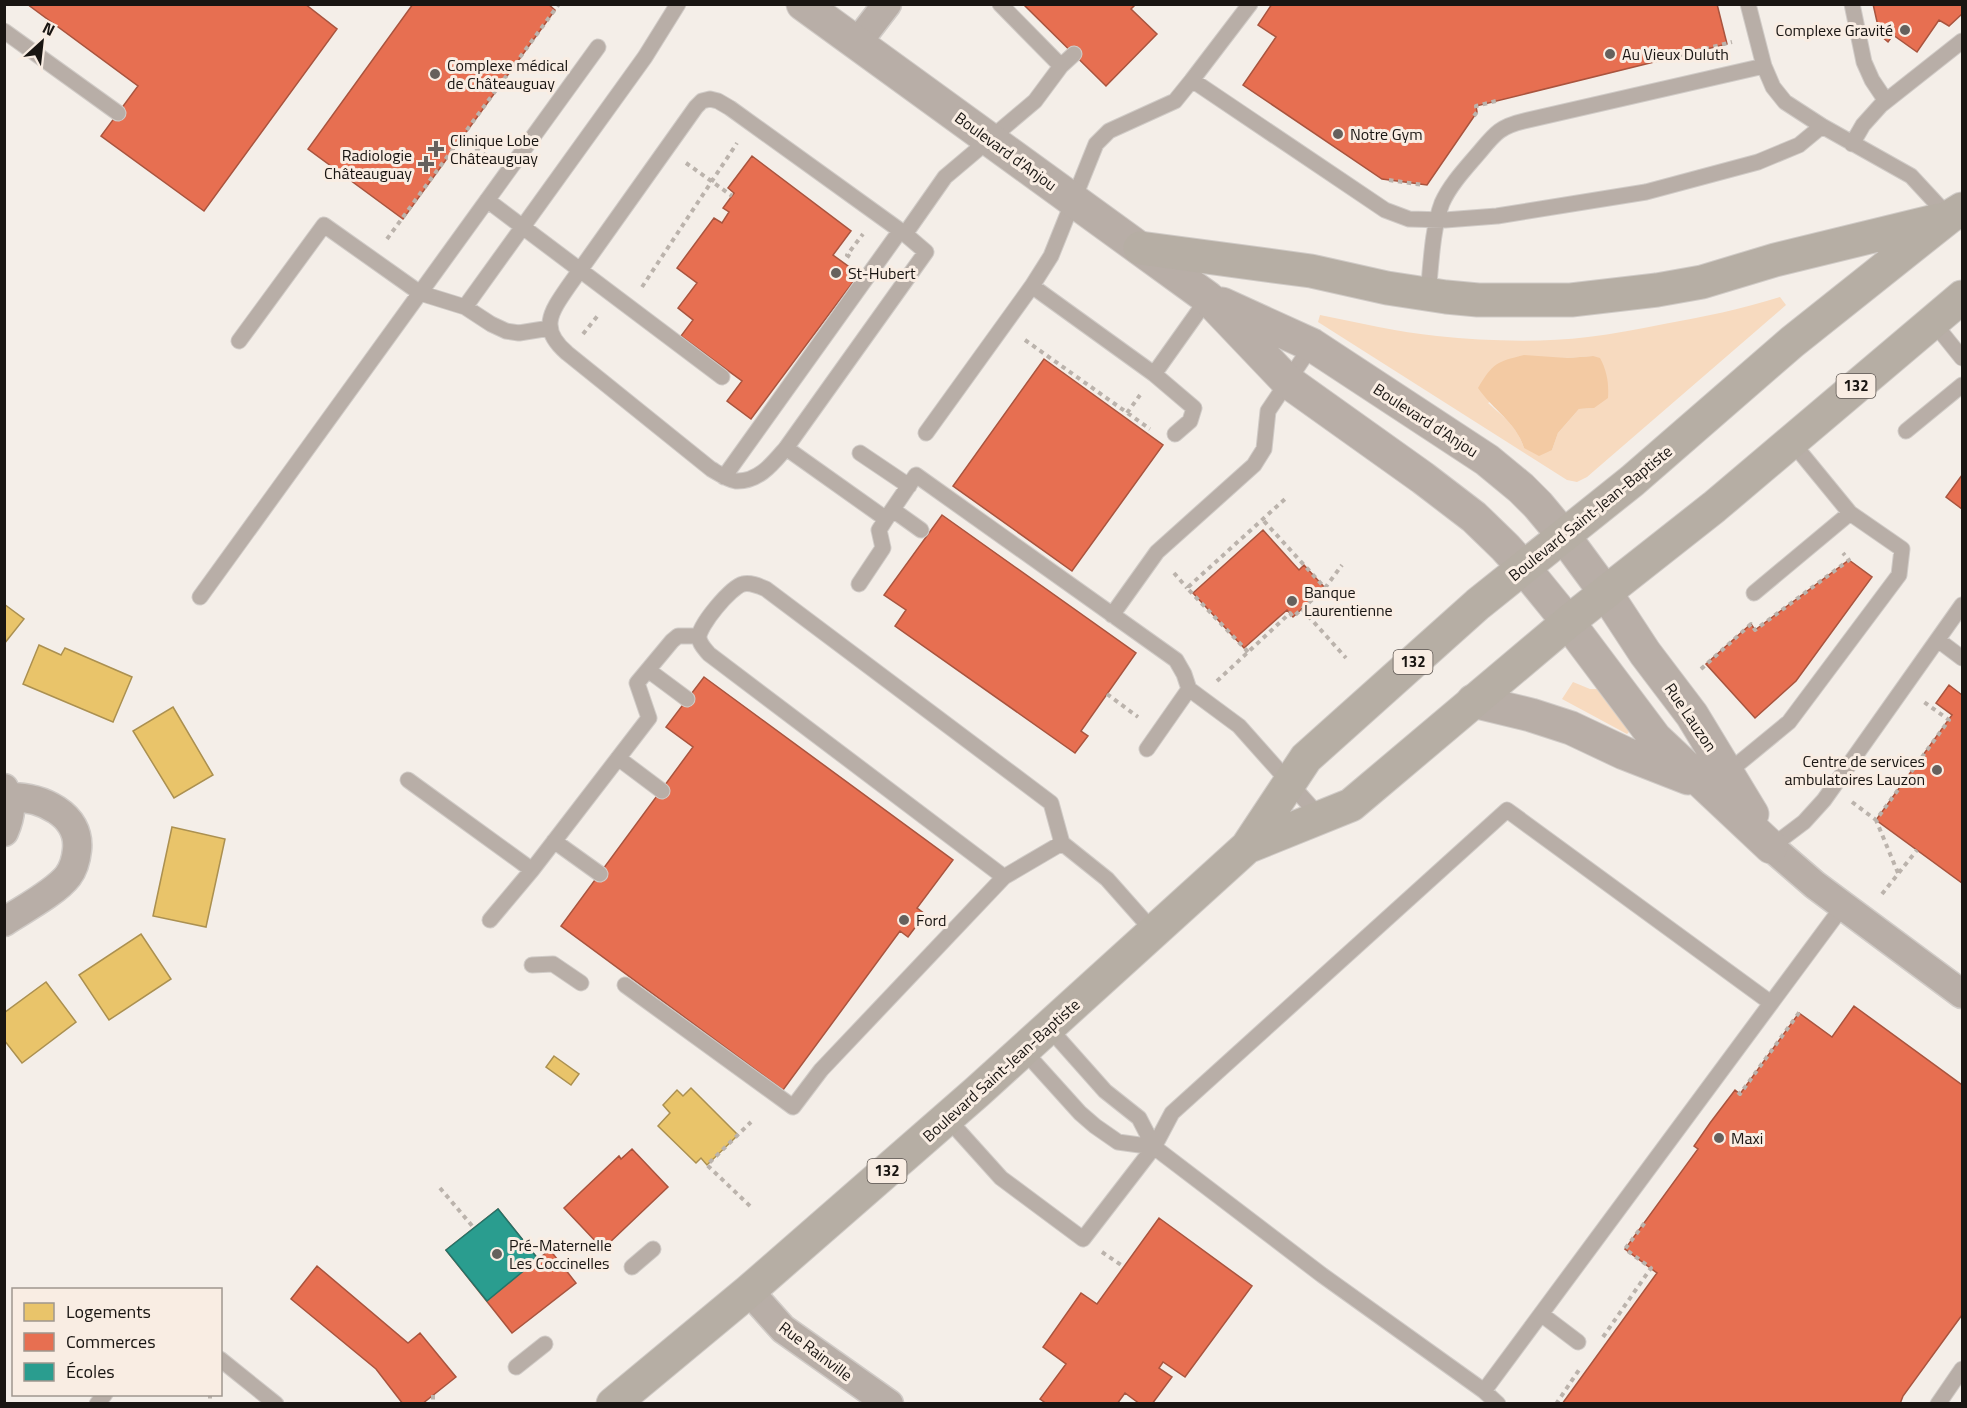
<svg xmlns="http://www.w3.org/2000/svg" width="1967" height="1408" font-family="'Titillium Web',sans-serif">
	<rect width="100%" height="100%" fill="#f4eee8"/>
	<!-- green -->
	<path fill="#f7dabf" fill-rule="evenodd" d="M 1780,297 L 1786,305 L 1587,477 L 1577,482 L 1567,480 L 1318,322 L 1320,315 C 1359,323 1398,332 1437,336 C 1486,341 1538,343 1588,337 C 1613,334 1639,329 1664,324 C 1703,317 1742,309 1780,297 ZM 1593,356 L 1594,408 L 1579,409 L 1558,433 L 1552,450 L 1524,448 C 1518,428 1504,417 1488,403 L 1567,358 Z
		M 1573,682 L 1590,689 L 1598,689 L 1630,731 L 1627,734 L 1562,699 Z"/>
	<!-- forest -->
	<path fill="#f3caa3" d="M 1524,355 L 1567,358 L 1593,356 L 1600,358 C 1607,371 1609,383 1608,398 L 1594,408 L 1579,409 L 1558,433 L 1552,450 L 1539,456 L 1524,448 C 1516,422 1493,410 1478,388 C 1493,363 1496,362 1524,355 Z"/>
	<!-- homes -->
	<path fill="#e9c46a" stroke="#ab9050" stroke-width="1.5" d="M 4,604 L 24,619 L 4,644 Z
		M 39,645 L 61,655 L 65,648 L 132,677 L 113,722 L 23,684 Z
		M 173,707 L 213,775 L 174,798 L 133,731 Z
		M 172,827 L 225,839 L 206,927 L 153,916 Z
		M 141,934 L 171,979 L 109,1020 L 79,975 Z
		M 46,982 L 76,1022 L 22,1063 L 4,1040 L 4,1013 Z
		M 554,1056 L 579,1074 L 571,1085 L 546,1067 Z
		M 691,1088 L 738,1135 L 707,1165 L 701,1158 L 696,1163 L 658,1126 L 670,1113 L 663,1105 L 677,1090 L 683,1096 Z"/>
	<!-- shops -->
	<path fill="#e76f51" stroke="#a9543e" stroke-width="1.5" d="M 27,4 L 305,4 L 337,29 L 204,211 L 101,136 L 138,86 Z
		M 413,4 L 548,4 L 555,10 L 403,219 L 308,149 Z
		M 1023,4 L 1136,4 L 1131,9 L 1157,34 L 1106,86 Z
		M 1272,4 L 1717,4 L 1727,44 L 1476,106 L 1477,112 L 1427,185 L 1382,179 L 1243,85 L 1276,37 L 1258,25 Z
		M 1873,4 L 1962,4 L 1962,14 L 1949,26 L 1939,20 L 1917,52 L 1893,35 L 1888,42 L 1880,35 Z
		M 752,156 L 851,231 L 833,255 L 859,274 L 751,419 L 727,401 L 742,381 L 681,336 L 693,320 L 678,308 L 697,283 L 677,268 L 714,218 L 722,223 L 729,212 L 723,208 L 734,193 L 728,188 Z
		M 1044,359 L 1163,445 L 1072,571 L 953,486 Z
		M 1962,475 L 1962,509 L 1946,497 Z
		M 942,515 L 1136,653 L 1081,731 L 1088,736 L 1075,753 L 895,626 L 906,610 L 884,595 Z
		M 1263,530 L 1299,570 L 1304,565 L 1325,588 L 1293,617 L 1287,610 L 1244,648 L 1193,593 Z
		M 1849,560 L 1872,577 L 1796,681 L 1755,718 L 1706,664 L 1751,624 L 1755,630 Z
		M 704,677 L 953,860 L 917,908 L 925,914 L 917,925 L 908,937 L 900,931 L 783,1090 L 561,926 L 693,747 L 666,727 Z
		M 1949,685 L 1962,695 L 1962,883 L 1876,820 L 1952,715 L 1936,703 Z
		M 1854,1006 L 1962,1085 L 1962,1315 L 1903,1396 L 1900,1404 L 1562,1404 L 1657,1273 L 1625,1249 L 1698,1149 L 1694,1146 L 1710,1123 L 1735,1090 L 1740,1094 L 1799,1013 L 1832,1037 Z
		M 632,1149 L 668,1187 L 606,1246 L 602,1242 L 599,1245 L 564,1208 L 619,1156 L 621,1159 Z
		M 498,1209 L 538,1259 L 550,1250 L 576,1283 L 512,1333 L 446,1250 Z
		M 1159,1218 L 1252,1286 L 1185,1377 L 1163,1362 L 1159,1368 L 1172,1377 L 1152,1404 L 1140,1404 L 1125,1393 L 1117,1404 L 1047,1404 L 1040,1399 L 1066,1364 L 1043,1347 L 1081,1293 L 1097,1304 Z
		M 317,1266 L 408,1343 L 420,1333 L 456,1377 L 422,1404 L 403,1404 L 376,1369 L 291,1299 Z"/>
	<!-- schools -->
	<path fill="#2a9d8f" stroke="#25746a" stroke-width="1.5" d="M 498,1209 L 538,1259 L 487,1301 L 446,1250 Z"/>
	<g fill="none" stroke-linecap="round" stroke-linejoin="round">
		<defs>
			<path id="service" d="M 1748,4 L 1764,66
				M 1852,4 L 1864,62 L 1872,80 L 1886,101
				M 4,31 L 118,113
				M 1061,66 L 1074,54
				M 1192,80 L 1250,4
				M 710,99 L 718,101 L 730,108 L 905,234 L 926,252 L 786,448 C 773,463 759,482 736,481 C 728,480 718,473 711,469 L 567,353 C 539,329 550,313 568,287 L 696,107 L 702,101 Z
				M 1852,144 L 1863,125 L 1881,105 L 1962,41
				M 487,200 L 722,377
				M 905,234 L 945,177 L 1035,101 L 1061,66 L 1000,4
				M 1032,286 L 1154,374 L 1208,298
				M 1428,294 C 1431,266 1432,229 1442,203 C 1450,185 1465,169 1477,155 C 1494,135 1498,127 1524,121 L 1764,66 L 1773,87 L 1785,102 L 1822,126 L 1911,176 L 1949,217
				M 465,307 L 645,57 L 678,4
				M 1933,322 L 1962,358
				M 239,341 L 324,225 L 420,293 L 465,307 L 491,324 L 506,331 L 519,333 L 550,328
				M 1154,374 L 1194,408 L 1190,421 L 1175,434
				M 1906,431 L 1962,385
				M 926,433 L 1032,286 L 1051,256 L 1096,144 L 1109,131 L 1175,101 L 1192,80 L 1385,210 L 1409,219 L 1445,220 L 1497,216 L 1646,192 L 1758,162 L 1799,145 L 1822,126
				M 786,448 L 886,519 L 916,475 L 1176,660 L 1184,674 L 1189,689
				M 860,453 L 909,486
				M 724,477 L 900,231
				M 893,510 L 921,530
				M 859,584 L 883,548 L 879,530 L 886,519
				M 1754,593 L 1850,513 L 1791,441
				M 200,597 L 598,47
				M 1112,615 L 1157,552 L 1254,465 L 1264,449 L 1268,411 L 1312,345
				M 1938,640 L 1962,658
				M 648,670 L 687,699
				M 1147,749 L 1189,689 L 1239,726 L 1320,817
				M 618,758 L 662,791
				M 1727,773 L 1789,722 L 1899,575 L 1902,549 L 1850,513
				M 408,780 L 532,870
				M 554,841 L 600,874
				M 1771,847 L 1804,822 L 1824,800 L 1962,605
				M 1004,877 L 709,654 C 705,649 700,645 699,638 C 698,626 731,587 743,584 C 750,582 759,586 766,589 L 1051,803 L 1062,843 L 1107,879 L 1154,932
				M 490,920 L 532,870 L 649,718 L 637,683 L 672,641 L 678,636 L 698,636
				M 532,965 L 553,964 L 581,983
				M 625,985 L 793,1107 L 821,1070 L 1004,877 L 1062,843
				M 1049,1028 L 1105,1091 L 1139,1118 L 1154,1147 L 1322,1275 L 1484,1391 L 1843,906
				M 1024,1051 L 1080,1113 L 1095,1126 L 1118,1142 L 1154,1147
				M 947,1118 L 1001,1178 L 1083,1239 L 1154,1147 L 1172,1113 L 1507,810 L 1771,1003
				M 632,1267 L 653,1249
				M 1541,1314 L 1578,1342
				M 220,1359 L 276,1404
				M 516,1367 L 545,1344
				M 1484,1391 L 1498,1404
				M 97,1404 L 105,1394
				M 1938,1404 L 1962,1369"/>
			<path id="minor" d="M 857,43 L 887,4
				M 4,788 C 13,803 11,816 4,832
				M 1771,847 L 1815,885 L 1962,994
				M 4,922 C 22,910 56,892 68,876 C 74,868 76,860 77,850 C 81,814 41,797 10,797
				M 749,1291 L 783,1329 L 889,1404"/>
			<path id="tertiary" d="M 803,4 L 1208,298 L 1287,381 L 1423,478 L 1474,517 L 1505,547 L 1524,568 L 1568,622 L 1655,738 L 1771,847
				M 1222,304 L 1312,345 L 1487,460 L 1521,488 L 1538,505 L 1563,535 L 1605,592 L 1645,653 L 1692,715 L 1752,814
				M 1473,701 L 1531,715 L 1571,728 L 1624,753 L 1688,778"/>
			<path id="trunk" d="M 1140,248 L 1311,271 L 1387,288 L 1446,297 L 1478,300 L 1571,300 L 1657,290 L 1702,282 L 1775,260 L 1939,220
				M 1247,847 L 1351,805 L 1568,622 L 1714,507 L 1962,297
				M 613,1404 L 749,1291 L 977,1092 L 1247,847 L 1306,758 L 1478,604 L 1632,481 L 1792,342 L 1949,217 L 1962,209"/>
		</defs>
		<!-- service casing -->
		<use href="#service" stroke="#d0cbc7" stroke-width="17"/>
		<!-- minor casing -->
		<use href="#minor" stroke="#d0cbc7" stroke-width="31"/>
		<!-- tertiary casing -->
		<use href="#tertiary" stroke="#d0cbc7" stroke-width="35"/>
		<!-- trunk casing -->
		<use href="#trunk" stroke="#d0cbc7" stroke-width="35"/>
		<!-- path -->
		<path stroke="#bbb3ac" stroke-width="4" stroke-dasharray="4.5 4.5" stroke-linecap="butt" d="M 1661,60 L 1732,42
			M 1474,116 L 1477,112 L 1476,106 L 1496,101
			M 461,138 L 488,157
			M 686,163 L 732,196
			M 1389,180 L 1423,185
			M 387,239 L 559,4
			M 850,257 L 847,255 L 863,234
			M 642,287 L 737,143
			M 583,334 L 599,314
			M 1025,340 L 1150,429
			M 1127,413 L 1140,395
			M 1174,573 L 1187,588
			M 1325,588 L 1342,565
			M 1302,609 L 1346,658
			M 1248,652 L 1187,588 L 1285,499
			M 1701,669 L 1751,624 L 1755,630 L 1849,560 L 1843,553
			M 1217,681 L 1290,613 L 1293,617 L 1325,588 L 1263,520
			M 1107,694 L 1138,717
			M 1852,802 L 1876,820
			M 1898,873 L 1876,820 L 1949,720 L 1924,702
			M 1882,894 L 1917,850
			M 1738,1092 L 1740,1094 L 1801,1010
			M 440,1188 L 474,1228
			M 750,1206 L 707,1165 L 751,1122
			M 1102,1252 L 1124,1267
			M 1603,1337 L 1651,1268 L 1625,1249 L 1646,1221
			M 210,1394 L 210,1404
			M 433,1395 L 433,1404
			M 1556,1404 L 1581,1367"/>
		<!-- service -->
		<use href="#service" stroke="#b8aea7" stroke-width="15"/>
		<!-- minor -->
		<use href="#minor" stroke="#b8aea7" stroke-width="28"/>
		<!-- tertiary -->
		<use href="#tertiary" stroke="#b8aea7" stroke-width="33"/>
		<!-- trunk -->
		<use href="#trunk" stroke="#b6aea4" stroke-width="33"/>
	</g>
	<!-- markers -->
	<g fill="#66615d" stroke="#f9ede3" stroke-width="2">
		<circle cx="1905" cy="30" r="6"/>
		<circle cx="1610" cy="54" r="6"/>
		<circle cx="435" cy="74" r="6"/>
		<circle cx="1338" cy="134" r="6"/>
		<path d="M433 140h6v6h6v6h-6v6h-6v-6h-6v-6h6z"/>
		<path d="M423 155h6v6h6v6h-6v6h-6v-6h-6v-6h6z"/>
		<circle cx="836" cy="273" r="6"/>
		<circle cx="1292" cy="601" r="6"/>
		<circle cx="1937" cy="770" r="6"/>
		<circle cx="904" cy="920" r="6"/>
		<circle cx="1719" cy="1138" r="6"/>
		<circle cx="497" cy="1254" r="6"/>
	</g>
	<g text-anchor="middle" stroke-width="6" stroke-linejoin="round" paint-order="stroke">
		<!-- shield labels -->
		<g fill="#f9ede3" stroke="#5c5651" stroke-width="1.5">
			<rect x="1836.5" y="374" width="39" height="24" rx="4.5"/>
			<rect x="1393.5" y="650" width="39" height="24" rx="4.5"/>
			<rect x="867.5" y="1159" width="39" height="24" rx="4.5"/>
		</g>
		<g font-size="15" font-weight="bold" fill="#191512">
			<text x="1856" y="391">132</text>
			<text x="1413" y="667">132</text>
			<text x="887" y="1176">132</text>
		</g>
		<!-- poi labels -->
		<g font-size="16" fill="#191512" stroke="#f9ede3" text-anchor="start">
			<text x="1893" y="36" text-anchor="end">Complexe Gravité</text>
			<text x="1622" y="60">Au Vieux Duluth</text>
			<text x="447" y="71">Complexe médical<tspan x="447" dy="18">de Châteauguay</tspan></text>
			<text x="1350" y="140">Notre Gym</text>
			<text x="450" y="146">Clinique Lobe<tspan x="450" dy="18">Châteauguay</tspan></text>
			<text x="412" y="161" text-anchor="end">Radiologie<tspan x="412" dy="18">Châteauguay</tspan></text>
			<text x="848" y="279">St-Hubert</text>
			<text x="1304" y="598">Banque<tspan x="1304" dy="18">Laurentienne</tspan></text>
			<text x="1925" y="767" text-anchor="end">Centre de services<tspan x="1925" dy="18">ambulatoires Lauzon</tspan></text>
			<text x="916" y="926">Ford</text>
			<text x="1731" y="1144">Maxi</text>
			<text x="509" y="1251">Pré-Maternelle<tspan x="509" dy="18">Les Coccinelles</tspan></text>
		</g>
		<!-- street labels -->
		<g font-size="16" fill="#191512" stroke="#f9ede3">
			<text transform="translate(1006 151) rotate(36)" y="6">Boulevard d'Anjou</text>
			<text transform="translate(1426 420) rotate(33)" y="6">Boulevard d'Anjou</text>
			<text transform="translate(1590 513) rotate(-39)" y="6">Boulevard Saint-Jean-Baptiste</text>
			<text transform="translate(1691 717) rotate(56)" y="6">Rue Lauzon</text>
			<text transform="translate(1001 1070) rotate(-42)" y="6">Boulevard Saint-Jean-Baptiste</text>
			<text transform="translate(816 1351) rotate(37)" y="6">Rue Rainville</text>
		</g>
	</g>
	<!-- border -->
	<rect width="1967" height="1408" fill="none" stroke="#191512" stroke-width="12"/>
	<!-- legend -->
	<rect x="12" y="1288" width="210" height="108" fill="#f9ede3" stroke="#9f978f" stroke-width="1.5"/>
	<rect x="24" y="1303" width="30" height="18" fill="#e9c46a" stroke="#9f978f" stroke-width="1.5"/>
	<text x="66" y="1318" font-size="18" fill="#191512">Logements</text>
	<rect x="24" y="1333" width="30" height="18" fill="#e76f51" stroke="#9f978f" stroke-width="1.5"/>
	<text x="66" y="1348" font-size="18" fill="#191512">Commerces</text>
	<rect x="24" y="1363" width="30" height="18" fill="#2a9d8f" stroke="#9f978f" stroke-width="1.5"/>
	<text x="66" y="1378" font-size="18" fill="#191512">Écoles</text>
	<!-- north arrow -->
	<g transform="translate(42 42) rotate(27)" stroke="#f9ede3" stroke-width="4.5" paint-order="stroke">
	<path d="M0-4.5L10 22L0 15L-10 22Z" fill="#191512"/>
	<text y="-9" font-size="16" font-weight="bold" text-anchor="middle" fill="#191512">N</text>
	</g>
</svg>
